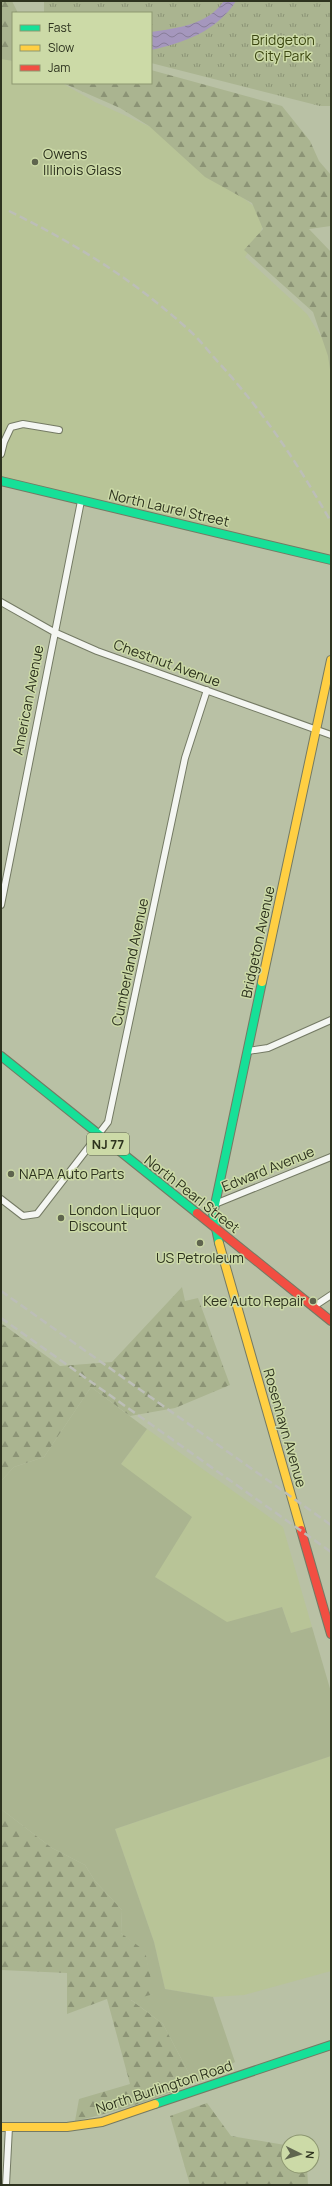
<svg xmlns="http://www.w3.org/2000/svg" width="332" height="2186" font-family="Manrope,sans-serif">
	<defs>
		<pattern id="forest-firs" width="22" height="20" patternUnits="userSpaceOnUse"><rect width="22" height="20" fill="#aab490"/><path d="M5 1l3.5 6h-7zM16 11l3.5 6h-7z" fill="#8b9375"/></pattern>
		<pattern id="park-tufts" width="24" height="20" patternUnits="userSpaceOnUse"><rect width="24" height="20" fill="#aab490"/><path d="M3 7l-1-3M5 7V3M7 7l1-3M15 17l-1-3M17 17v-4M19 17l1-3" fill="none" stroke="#8b9375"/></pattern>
		<pattern id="water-waves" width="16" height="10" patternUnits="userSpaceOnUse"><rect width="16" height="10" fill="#a597bd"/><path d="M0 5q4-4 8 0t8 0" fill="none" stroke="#877c99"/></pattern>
	</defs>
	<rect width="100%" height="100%" fill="#b9c1a5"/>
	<!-- built -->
	<path fill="#b8c497" d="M 1,55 L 13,58 L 13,83 L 62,83 L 95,102 L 155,129 L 256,208 L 263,225 L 259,237 L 245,257 L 307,314 L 330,351 L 331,560 L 1,481 Z
		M 147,1429 L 283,1527 L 312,1627 L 291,1633 L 282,1607 L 227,1623 L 155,1577 L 121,1464 Z
		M 331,1756 L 331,1971 L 244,1995 L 213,1997 L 165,1989 L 154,1942 L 115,1829 Z"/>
	<!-- green -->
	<path fill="#aab490" d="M 91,1387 L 147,1429 L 121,1464 L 192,1517 L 155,1577 L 227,1622 L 282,1607 L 291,1633 L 312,1627 L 331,1692 L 331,1756 L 115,1829 L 154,1942 L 165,1989 L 213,1997 L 235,2062 L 194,2083 L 163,2024 L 130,1999 L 153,1994 L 145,1952 L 121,1933 L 122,1910 L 95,1881 L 85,1865 L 52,1848 L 1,1809 L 1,1481 L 14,1467 L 44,1457 Z"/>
	<!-- forest -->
	<path fill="url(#forest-firs)" d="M 1,1 L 12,1 L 18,13 L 13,13 L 13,61 L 1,59 Z
		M 151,70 L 282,106 L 310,141 L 319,161 L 331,175 L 331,226 L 309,229 L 331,252 L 331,376 L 328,356 L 313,312 L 244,250 L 263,229 L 252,203 L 205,177 L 149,126 L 120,108 L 63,83 L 151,83 Z
		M 182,1287 L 185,1301 L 198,1298 L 230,1385 L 175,1408 L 130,1416 L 91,1387 L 44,1457 L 14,1467 L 1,1481 L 1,1323 L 60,1366 L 112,1362 Z
		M 1,1809 L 52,1848 L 85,1865 L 95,1881 L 122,1910 L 121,1933 L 145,1951 L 154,1994 L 131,2000 L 163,2024 L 194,2083 C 156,2099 116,2112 75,2121 L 79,2099 L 130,2084 L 107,1999 L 67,2014 L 67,1973 L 1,1970 Z
		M 207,2103 L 231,2136 L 285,2145 L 288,2147 L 288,2166 L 307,2166 L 308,2185 L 190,2185 L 170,2116 Z"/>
	<!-- park -->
	<path fill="url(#park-tufts)" d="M 44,1 L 331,1 L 331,106 L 320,106 L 151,63 L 151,13 L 44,13 Z"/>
	<!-- water -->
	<path fill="url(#water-waves)" d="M 224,1 L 236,1 C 217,31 184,43 151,50 L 151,32 C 178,28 207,25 224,1 Z"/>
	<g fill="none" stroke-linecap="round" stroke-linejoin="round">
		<defs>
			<path id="street" d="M 1,454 L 4,442 L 11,427 L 23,424 L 59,430
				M 1,602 L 54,632 L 97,651 L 331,735
				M 1,905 L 81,501
				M 248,1051 L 268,1048 L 331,1020
				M 1,1199 L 23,1216 L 37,1214 L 108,1122 L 185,758 L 207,690
				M 215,1204 L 331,1157
				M 313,1307 L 331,1295
				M 6,2185 L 9,2127"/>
			<path id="fast" d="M 1,481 L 331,560
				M 1,1056 L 197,1213
				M 219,1243 L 213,1214 L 262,982
				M 155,2104 L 331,2045"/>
			<path id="slow" d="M 262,982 L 331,660
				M 219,1243 L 301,1530
				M 1,2127 L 67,2127 L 102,2122 L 155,2104"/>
			<path id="jam" d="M 197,1213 L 331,1321
				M 301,1530 L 331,1634"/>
		</defs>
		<!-- street casing -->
		<use href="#street" stroke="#747a64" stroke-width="8"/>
		<!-- fast casing -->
		<use href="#fast" stroke="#747a64" stroke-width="10"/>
		<!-- slow casing -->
		<use href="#slow" stroke="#747a64" stroke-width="10"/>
		<!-- jam casing -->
		<use href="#jam" stroke="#747a64" stroke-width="10"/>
		<!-- street -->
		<use href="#street" stroke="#f4f6f2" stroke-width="6"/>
		<!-- fast -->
		<use href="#fast" stroke="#16e098" stroke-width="8"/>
		<!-- slow -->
		<use href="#slow" stroke="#ffcf43" stroke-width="8"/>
		<!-- jam -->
		<use href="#jam" stroke="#f24e42" stroke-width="8"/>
		<!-- rail -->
		<path stroke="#bcbeb7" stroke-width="2.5" stroke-dasharray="8 4" stroke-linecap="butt" d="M 9,211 C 76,244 134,280 190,331 C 200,340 209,352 218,362 C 264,412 298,464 331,522
			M 1,1291 L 331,1525
			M 1,1318 L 331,1552"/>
	</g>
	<!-- markers -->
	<g fill="#5f654e" stroke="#ccdaa7" stroke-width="1.5">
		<circle cx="35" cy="162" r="4"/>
		<circle cx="11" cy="1174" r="4"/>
		<circle cx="61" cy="1218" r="4"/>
		<circle cx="200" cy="1243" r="4"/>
		<circle cx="313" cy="1301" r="4"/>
	</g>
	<g text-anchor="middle" stroke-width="3" stroke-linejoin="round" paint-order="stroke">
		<!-- shield labels -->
		<rect fill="#ccdaa7" stroke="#5d6548" stroke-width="1" x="87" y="1133" width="42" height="22" rx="3"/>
		<g font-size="13" font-weight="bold" fill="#2e331f">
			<text x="108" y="1149">NJ 77</text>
		</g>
		<!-- park labels -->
		<g font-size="14" fill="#3c4711" stroke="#ccdaa7">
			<text x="283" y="45">Bridgeton<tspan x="283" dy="16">City Park</tspan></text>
		</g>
		<!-- poi labels -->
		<g font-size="14" fill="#2e331f" stroke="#ccdaa7" text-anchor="start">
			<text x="43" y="159">Owens<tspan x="43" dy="16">Illinois Glass</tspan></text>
			<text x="19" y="1179">NAPA Auto Parts</text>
			<text x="69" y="1215">London Liquor<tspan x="69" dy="16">Discount</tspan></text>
			<text x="200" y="1263" text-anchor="middle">US Petroleum</text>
			<text x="305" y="1306" text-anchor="end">Kee Auto Repair</text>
		</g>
		<!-- street labels -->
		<g font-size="14" fill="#2e331f" stroke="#ccdaa7">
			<text transform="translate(169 508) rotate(13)" y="5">North Laurel Street</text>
			<text transform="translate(167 663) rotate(20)" y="5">Chestnut Avenue</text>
			<text transform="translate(28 700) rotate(-79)" y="5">American Avenue</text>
			<text transform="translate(258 942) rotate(-78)" y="5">Bridgeton Avenue</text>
			<text transform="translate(130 962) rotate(-78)" y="5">Cumberland Avenue</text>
			<text transform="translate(268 1169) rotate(-22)" y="5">Edward Avenue</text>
			<text transform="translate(192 1194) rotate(38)" y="5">North Pearl Street</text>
			<text transform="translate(285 1428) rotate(74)" y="5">Rosenhayn Avenue</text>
			<text transform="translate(164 2087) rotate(-18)" y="5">North Burlington Road</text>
		</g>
	</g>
	<!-- border -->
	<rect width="332" height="2186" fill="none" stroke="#2e331f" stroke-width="4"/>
	<!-- legend -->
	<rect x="12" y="12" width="140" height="72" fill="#ccdaa7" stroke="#8d9771"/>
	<rect x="20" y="25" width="20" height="6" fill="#16e098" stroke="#8d9771"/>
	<text x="48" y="32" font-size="12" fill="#2e331f">Fast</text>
	<rect x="20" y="45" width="20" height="6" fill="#ffcf43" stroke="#8d9771"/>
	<text x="48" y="52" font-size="12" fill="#2e331f">Slow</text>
	<rect x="20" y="65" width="20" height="6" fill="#f24e42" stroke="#8d9771"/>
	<text x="48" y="72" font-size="12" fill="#2e331f">Jam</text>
	<!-- north arrow -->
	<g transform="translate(300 2154) rotate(95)"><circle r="19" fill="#ccdaa7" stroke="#8d9771"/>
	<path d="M0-3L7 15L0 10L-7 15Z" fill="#5f654e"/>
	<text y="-6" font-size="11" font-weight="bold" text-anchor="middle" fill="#2e331f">N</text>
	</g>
</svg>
